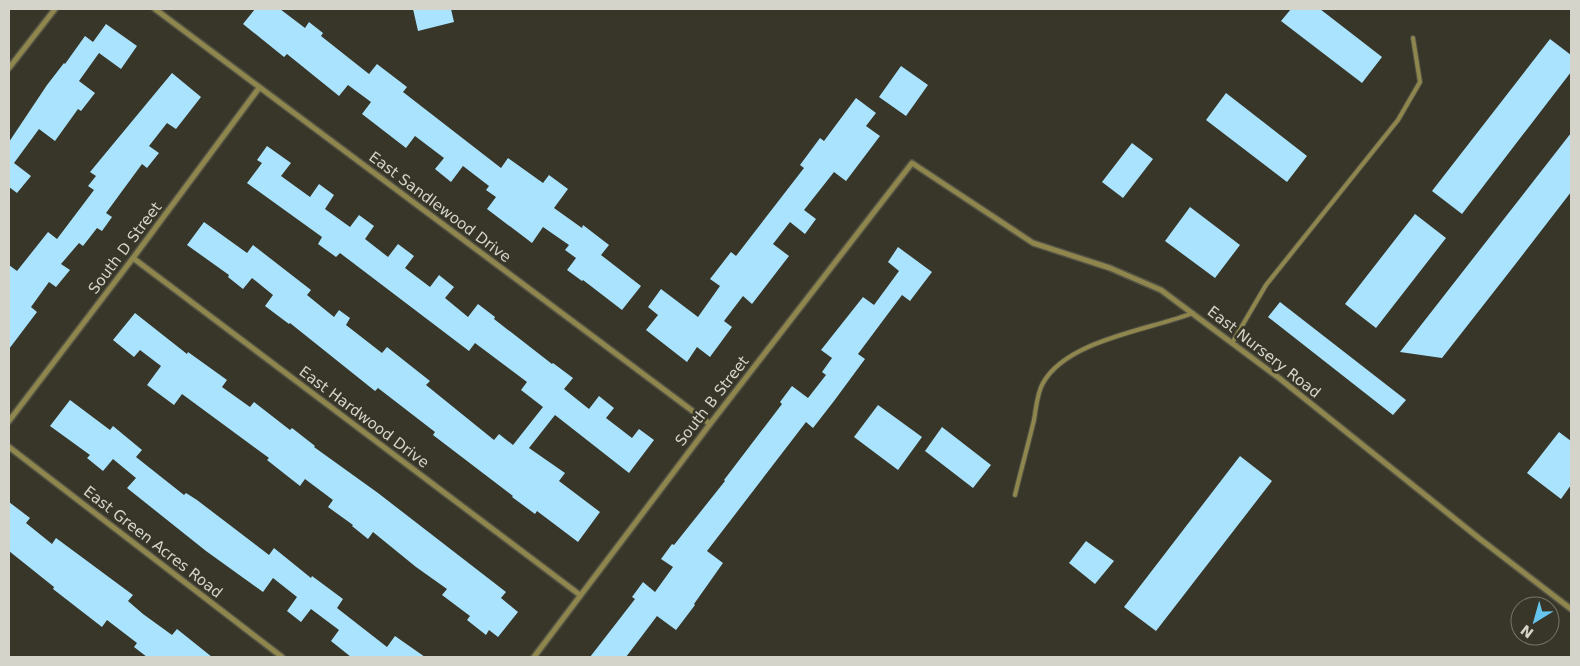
<svg xmlns="http://www.w3.org/2000/svg" width="1580" height="666" font-family="'DejaVu Sans',sans-serif">
	<rect width="100%" height="100%" fill="#373628"/>
	<!-- building -->
	<path fill="#aae3fe" d="M 255,9 L 280,9 L 305,28 L 309,22 L 323,33 L 321,36 L 369,74 L 377,64 L 407,87 L 403,92 L 501,168 L 508,158 L 543,183 L 549,175 L 568,189 L 554,208 L 582,228 L 583,225 L 609,245 L 601,255 L 641,286 L 622,310 L 583,280 L 582,281 L 567,270 L 576,258 L 565,250 L 569,245 L 543,227 L 532,243 L 487,209 L 496,197 L 486,190 L 489,186 L 463,166 L 451,182 L 435,169 L 444,158 L 415,136 L 406,148 L 362,114 L 371,102 L 348,85 L 339,96 L 287,54 L 284,57 L 243,24 Z
		M 413,9 L 451,9 L 454,22 L 418,31 Z
		M 1291,9 L 1320,9 L 1382,57 L 1362,83 L 1281,21 Z
		M 106,24 L 137,46 L 121,69 L 99,53 L 79,81 L 95,93 L 81,111 L 78,109 L 55,141 L 39,129 L 14,163 L 31,176 L 17,193 L 9,187 L 9,142 L 47,85 L 64,63 L 65,64 L 85,36 L 93,42 Z
		M 1550,39 L 1571,55 L 1571,72 L 1462,214 L 1432,191 Z
		M 901,66 L 928,85 L 906,116 L 879,97 Z
		M 172,73 L 201,97 L 176,129 L 167,123 L 149,146 L 159,153 L 147,168 L 142,164 L 106,213 L 112,217 L 102,231 L 97,228 L 83,246 L 79,243 L 61,264 L 70,270 L 56,287 L 49,282 L 31,307 L 37,312 L 9,349 L 9,265 L 17,271 L 48,232 L 57,239 L 94,190 L 88,186 L 96,176 L 90,172 Z
		M 1226,93 L 1307,156 L 1287,182 L 1206,120 Z
		M 856,98 L 876,113 L 866,126 L 880,136 L 846,181 L 834,172 L 804,210 L 816,219 L 805,234 L 790,222 L 773,244 L 789,256 L 752,304 L 743,296 L 724,321 L 732,327 L 710,357 L 697,347 L 687,362 L 646,330 L 658,315 L 648,307 L 661,289 L 698,317 L 720,286 L 710,279 L 731,252 L 736,256 L 804,168 L 800,165 L 820,138 L 824,141 Z
		M 1571,133 L 1571,192 L 1514,266 L 1442,358 L 1400,352 Z
		M 1132,143 L 1153,159 L 1123,198 L 1102,182 Z
		M 267,146 L 291,163 L 281,176 L 310,197 L 319,184 L 334,195 L 325,209 L 350,227 L 359,215 L 374,226 L 365,239 L 388,257 L 398,244 L 414,256 L 405,268 L 430,287 L 439,275 L 454,287 L 445,298 L 468,317 L 478,304 L 495,317 L 494,319 L 552,364 L 553,363 L 573,378 L 564,389 L 589,409 L 599,396 L 614,408 L 606,418 L 632,438 L 639,429 L 654,440 L 629,473 L 555,415 L 529,448 L 565,473 L 559,481 L 600,512 L 578,542 L 537,511 L 535,514 L 512,497 L 513,496 L 433,435 L 435,432 L 378,388 L 375,391 L 290,323 L 289,324 L 265,306 L 273,295 L 252,278 L 243,289 L 228,277 L 229,275 L 187,245 L 204,222 L 247,253 L 253,245 L 311,290 L 307,295 L 334,317 L 339,310 L 350,318 L 346,325 L 382,353 L 387,347 L 430,381 L 426,385 L 494,440 L 499,434 L 513,445 L 543,407 L 521,390 L 527,382 L 475,343 L 469,351 L 340,253 L 336,257 L 318,244 L 322,237 L 247,183 L 262,163 L 257,160 Z
		M 1190,207 L 1240,245 L 1215,278 L 1165,241 Z
		M 1415,214 L 1446,238 L 1376,328 L 1345,304 Z
		M 898,247 L 932,272 L 910,301 L 902,295 L 858,354 L 865,359 L 834,401 L 813,428 L 806,422 L 707,551 L 723,563 L 694,604 L 695,605 L 676,630 L 657,616 L 626,657 L 590,657 L 635,599 L 632,597 L 643,582 L 655,592 L 673,567 L 661,559 L 672,544 L 674,545 L 725,481 L 724,480 L 782,404 L 780,402 L 792,386 L 808,398 L 826,375 L 822,372 L 832,358 L 821,350 L 863,297 L 874,305 L 899,271 L 888,262 Z
		M 1280,302 L 1406,400 L 1393,415 L 1268,317 Z
		M 135,313 L 187,354 L 188,352 L 227,380 L 222,387 L 250,407 L 254,402 L 290,430 L 292,428 L 315,446 L 314,447 L 378,493 L 506,592 L 501,598 L 518,612 L 498,637 L 489,630 L 486,635 L 467,620 L 470,616 L 442,595 L 447,589 L 416,567 L 373,532 L 368,539 L 352,526 L 353,525 L 328,507 L 333,500 L 305,479 L 300,486 L 267,460 L 269,458 L 182,394 L 174,405 L 147,385 L 161,366 L 140,350 L 134,357 L 113,340 Z
		M 70,400 L 110,430 L 113,426 L 142,450 L 136,457 L 184,495 L 186,493 L 197,500 L 269,555 L 274,548 L 311,578 L 312,576 L 343,599 L 337,608 L 387,647 L 395,636 L 425,657 L 351,657 L 331,641 L 339,630 L 311,609 L 301,622 L 287,611 L 297,597 L 273,578 L 263,592 L 206,551 L 127,488 L 136,478 L 113,459 L 103,471 L 87,458 L 90,455 L 50,426 Z
		M 878,405 L 922,437 L 898,470 L 854,437 Z
		M 942,427 L 991,465 L 973,488 L 925,451 Z
		M 1559,432 L 1571,441 L 1571,485 L 1561,499 L 1527,473 Z
		M 1240,456 L 1272,481 L 1156,631 L 1124,607 Z
		M 9,502 L 30,518 L 26,523 L 52,544 L 56,538 L 133,595 L 128,601 L 143,614 L 172,635 L 177,629 L 212,657 L 147,657 L 134,647 L 137,643 L 107,620 L 102,627 L 53,589 L 54,587 L 9,551 Z
		M 1086,541 L 1114,561 L 1095,584 L 1069,563 Z"/>
	<g fill="none" stroke-linecap="round" stroke-linejoin="round">
		<defs>
			<path id="service" d="M 1232,343 L 1266,285 L 1398,120 L 1420,82 L 1413,38
				M 1015,495 C 1021,470 1028,445 1034,420 C 1036,409 1037,393 1043,383 C 1067,340 1149,330 1193,313"/>
			<path id="minor" d="M 155,9 L 710,424
				M 9,68 L 55,9
				M 133,258 L 580,595
				M 9,421 L 133,258 L 259,88
				M 9,447 L 282,657
				M 534,657 L 710,424 L 912,163 L 1033,243 L 1110,268 L 1161,290 L 1279,378 L 1480,539 L 1571,609"/>
		</defs>
		<!-- service casing -->
		<use href="#service" stroke="#535245" stroke-width="6"/>
		<!-- minor casing -->
		<use href="#minor" stroke="#535245" stroke-width="8"/>
		<!-- service -->
		<use href="#service" stroke="#8e864c" stroke-width="4"/>
		<!-- minor -->
		<use href="#minor" stroke="#8e864c" stroke-width="5"/>
	</g>
	<g text-anchor="middle" stroke-width="5" stroke-linejoin="round" paint-order="stroke">
		<!-- street labels -->
		<g font-size="15" fill="#d5d4cb" stroke="#373628">
			<text transform="translate(440 207) rotate(37)" y="5">East Sandlewood Drive</text>
			<text transform="translate(125 248) rotate(-53)" y="5">South D Street</text>
			<text transform="translate(1264 352) rotate(38)" y="5">East Nursery Road</text>
			<text transform="translate(712 401) rotate(-52)" y="5">South B Street</text>
			<text transform="translate(364 417) rotate(37)" y="5">East Hardwood Drive</text>
			<text transform="translate(153 542) rotate(38)" y="5">East Green Acres Road</text>
		</g>
	</g>
	<!-- border -->
	<rect width="1580" height="666" fill="none" stroke="#d5d4cb" stroke-width="20"/>
	<!-- north arrow -->
	<g transform="translate(1535 621) rotate(217)"><circle r="24" fill="#373628" stroke="#767569"/>
	<path d="M0-4L9 19L0 12L-9 19Z" fill="#65c5ee"/>
	<text y="-8" font-size="14" font-weight="bold" text-anchor="middle" fill="#d5d4cb">N</text>
	</g>
</svg>
